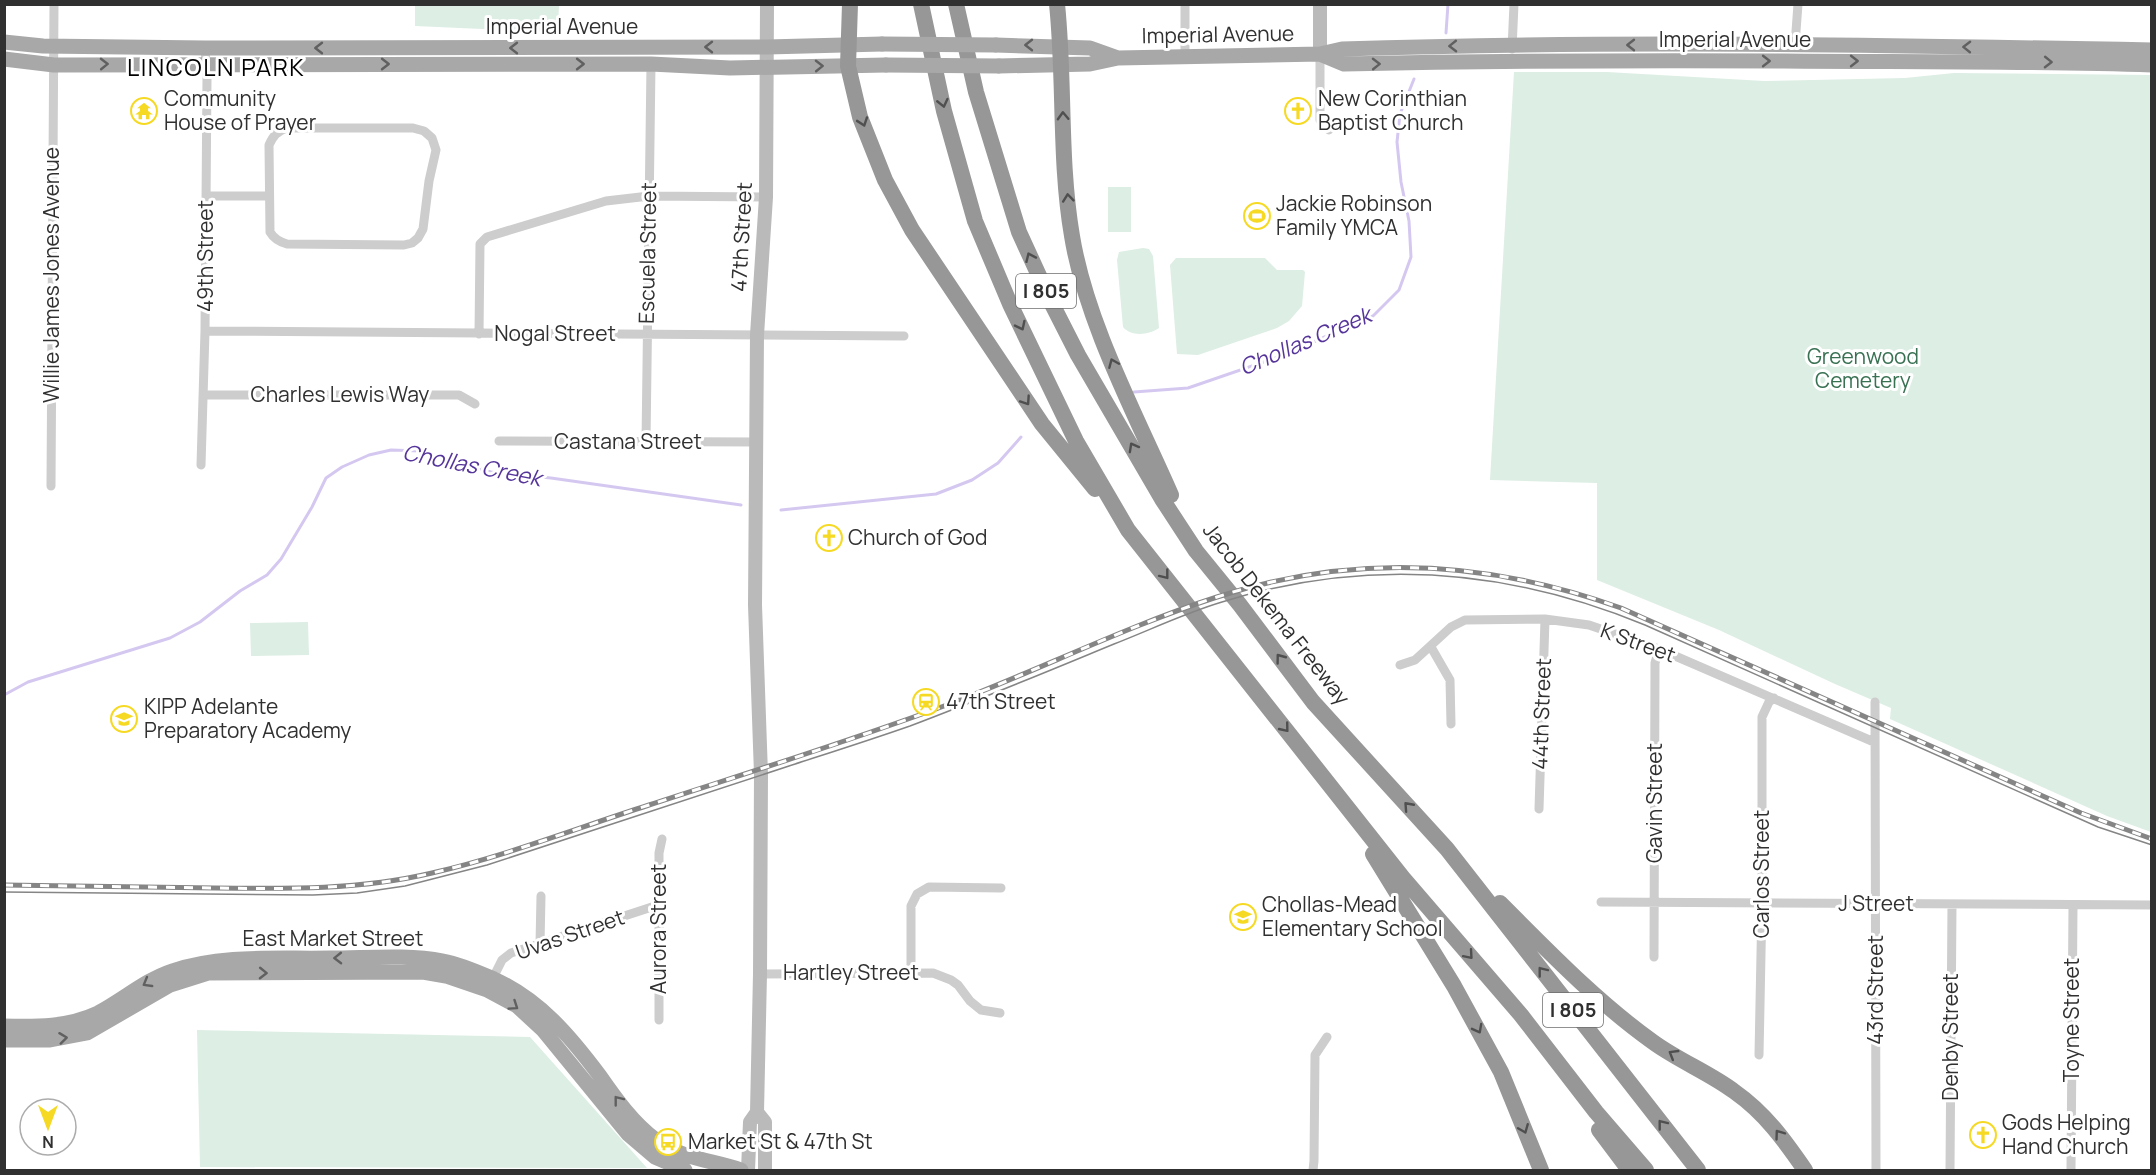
<svg xmlns="http://www.w3.org/2000/svg" width="2156" height="1175" font-family="Manrope,sans-serif">
	<rect width="100%" height="100%" fill="#fff"/>
	<!-- green -->
	<path fill="#ddeee4" d="M 415,5 L 559,5 L 558,27 L 549,26 L 550,32 L 415,26 Z
		M 1514,72 L 1607,72 L 1764,81 L 1905,78 L 1954,73 L 2151,75 L 2151,832 L 2107,816 L 1890,719 L 1891,708 L 1835,684 L 1719,630 L 1597,580 L 1597,483 L 1490,480 Z
		M 1108,187 L 1131,187 L 1131,232 L 1108,232 Z
		M 1143,248 L 1149,249 L 1153,256 L 1159,328 C 1149,335 1131,337 1123,327 L 1117,260 L 1119,252 Z
		M 1176,258 L 1265,258 L 1277,270 L 1303,270 L 1305,272 L 1302,306 L 1289,321 L 1277,328 L 1198,355 L 1177,354 L 1170,265 Z
		M 308,622 L 309,655 L 251,656 L 250,623 Z
		M 197,1030 L 530,1037 L 647,1168 L 200,1167 Z"/>
	<g fill="none" stroke-linecap="round" stroke-linejoin="round">
		<!-- stream -->
		<path stroke="#d5c8f0" stroke-width="3" d="M 1446,33 L 1448,4
			M 1134,392 L 1188,388 L 1281,356 L 1373,316 L 1399,290 L 1411,257 L 1409,221 L 1401,182 L 1397,142 L 1400,114 L 1414,79
			M 781,510 L 936,494 L 972,480 L 998,463 L 1021,437
			M 4,695 L 28,682 L 170,638 L 200,622 L 240,591 L 267,575 L 281,559 L 312,507 L 326,478 L 342,467 L 369,455 L 391,450 L 421,451 L 491,472 L 551,478 L 741,505"/>
		<!-- street -->
		<path stroke="#cdcdcd" stroke-width="9" d="M 1795,45 L 1798,4
			M 1512,49 L 1514,4
			M 1320,54 L 1320,120 L 1329,130
			M 1185,57 L 1185,4
			M 287,128 L 413,128 L 424,131 L 432,138 L 436,150 L 429,181 L 423,229 L 418,238 L 412,243 L 404,245 L 287,244 C 280,242 274,239 270,232 L 269,145 C 273,136 277,131 287,128 Z
			M 206,196 L 269,196
			M 205,331 L 904,336
			M 479,334 L 480,244 L 487,237 L 606,201 L 649,196 L 766,197
			M 203,395 L 459,395 L 475,404
			M 499,441 L 757,442
			M 646,442 L 651,64
			M 201,465 L 205,331 L 207,78 L 205,48
			M 51,486 L 54,4
			M 1431,647 L 1450,680 L 1451,724
			M 1400,665 L 1415,660 L 1451,627 L 1465,620 L 1545,619 L 1589,625 L 1659,649 L 1874,742
			M 1875,702 L 1876,1170
			M 1539,809 L 1545,619
			M 1601,902 L 2152,905
			M 540,944 L 541,896
			M 1654,957 L 1655,663 L 1659,649
			M 911,973 L 911,906 L 917,894 L 929,887 L 1001,888
			M 760,974 L 933,973 L 951,980 L 958,985 L 970,1001 L 981,1010 L 1000,1013
			M 493,978 L 502,960 L 511,953 L 658,905
			M 659,1020 L 659,853 L 662,839
			M 1759,1055 L 1762,903 L 1762,717 L 1769,702 L 1774,698
			M 1313,1170 L 1314,1161 L 1315,1055 L 1327,1037
			M 1950,1170 L 1952,904
			M 2071,1170 L 2073,905"/>
		<!-- secondary -->
		<path stroke="#bababa" stroke-width="14" d="M 1320,54 L 1320,4
			M 757,1112 L 765,1122 L 765,1170
			M 748,1170 L 750,1122 L 757,1112 L 760,974 L 761,774 L 755,605 L 757,335 L 766,197 L 767,4"/>
		<!-- primary -->
		<path stroke="#a8a8a8" stroke-width="15" d="M 4,42 L 43,46 L 205,48 L 767,47 L 882,44
			M 996,45 L 1090,48 L 1118,58
			M 1320,54 L 1344,64 C 1491,61 1637,60 1784,61 C 1907,62 2029,61 2152,65
			M 4,59 L 54,65 L 651,64 L 730,68 L 886,65
			M 999,66 L 1090,64 L 1118,58 L 1320,54 L 1342,49 C 1612,40 1882,45 2152,50
			M 4,1026 C 37,1027 68,1027 98,1013 C 123,1000 145,980 172,971 C 222,954 278,959 330,958 C 367,958 407,954 443,961 C 460,964 478,972 494,979 C 540,1000 570,1036 600,1076 C 616,1099 633,1123 656,1140 C 682,1159 712,1160 741,1170
			M 4,1040 L 50,1040 L 87,1033 L 170,985 L 208,973 L 423,972 L 446,976 L 487,990 L 517,1006 L 543,1030 L 628,1134 L 655,1157 L 685,1170"/>
		<!-- highway -->
		<path stroke="#979797" stroke-width="16" d="M 850,4 L 848,66 L 860,117 L 885,180 L 912,230 L 1042,424 L 1095,489
			M 921,4 L 944,111 L 975,221 L 1010,304 L 1076,441 L 1128,530 L 1403,878 L 1521,1015 L 1596,1112 L 1646,1170
			M 956,4 L 976,92 L 1019,232 L 1051,302 L 1078,355 L 1162,499 L 1196,551 L 1240,605 L 1313,702 L 1447,849 L 1698,1170
			M 1057,4 C 1065,81 1059,160 1072,236 C 1086,322 1136,415 1171,495
			M 1373,854 L 1454,986 L 1501,1072 L 1541,1170
			M 1500,903 C 1549,952 1597,1002 1653,1042 C 1679,1061 1710,1073 1735,1092 C 1765,1113 1785,1141 1805,1170
			M 1599,1130 L 1629,1170"/>
		<!-- tram -->
		<path stroke="#858585" stroke-width="1.5" d="M 4,892 L 313,895 L 357,893 L 405,886 L 487,865 C 588,832 688,799 789,766 C 829,753 870,740 910,726 C 979,700 1046,672 1114,644 C 1150,630 1185,613 1222,602 C 1366,557 1507,568 1645,625 L 2098,827 L 2152,845"/>
		<defs>
			<path id="rail" d="M 4,885 C 75,886 145,887 215,888 C 288,889 360,890 432,873 C 506,856 577,828 649,805 C 747,773 847,742 944,706 C 1035,672 1124,627 1217,597 C 1352,553 1488,560 1621,608 L 2081,813 L 2152,839"/>
		</defs>
		<!-- rail casing -->
		<use href="#rail" stroke="#858585" stroke-width="5"/>
		<!-- rail -->
		<use href="#rail" stroke="#fff" stroke-width="3" stroke-dasharray="9" stroke-linecap="butt"/>
		<!-- primary-bridge -->
		<path stroke="#a8a8a8" stroke-width="15" d="M 882,44 L 996,45
			M 886,65 L 999,66"/>
	</g>
	<!-- one-way arrows -->
	<defs><path id="oneway-chevron" d="M-2-3.5L2.5 0L-2 3.5" fill="none" stroke-width="1.6" stroke-linecap="round" stroke-linejoin="round" transform="scale(1.5)"/></defs>
	<g stroke="#606060">
		<use href="#oneway-chevron" transform="translate(1029 45) rotate(-180)"/>
		<use href="#oneway-chevron" transform="translate(1631 45) rotate(-180)"/>
		<use href="#oneway-chevron" transform="translate(1453 46) rotate(179)"/>
		<use href="#oneway-chevron" transform="translate(709 47) rotate(180)"/>
		<use href="#oneway-chevron" transform="translate(1967 47) rotate(-179)"/>
		<use href="#oneway-chevron" transform="translate(319 48) rotate(180)"/>
		<use href="#oneway-chevron" transform="translate(514 48) rotate(180)"/>
		<use href="#oneway-chevron" transform="translate(1766 61)"/>
		<use href="#oneway-chevron" transform="translate(1854 61)"/>
		<use href="#oneway-chevron" transform="translate(2048 62) rotate(1)"/>
		<use href="#oneway-chevron" transform="translate(104 64) rotate(-1)"/>
		<use href="#oneway-chevron" transform="translate(385 64)"/>
		<use href="#oneway-chevron" transform="translate(580 64)"/>
		<use href="#oneway-chevron" transform="translate(1376 64) rotate(-1)"/>
		<use href="#oneway-chevron" transform="translate(819 66) rotate(-1)"/>
		<use href="#oneway-chevron" transform="translate(338 958) rotate(179)"/>
		<use href="#oneway-chevron" transform="translate(263 973) rotate(1)"/>
		<use href="#oneway-chevron" transform="translate(147 983) rotate(150)"/>
		<use href="#oneway-chevron" transform="translate(514 1006) rotate(34)"/>
		<use href="#oneway-chevron" transform="translate(63 1038) rotate(-7)"/>
		<use href="#oneway-chevron" transform="translate(618 1100) rotate(-128)"/>
	</g>
	<g stroke="#4f4f4f">
		<use href="#oneway-chevron" transform="translate(943 103) rotate(77)"/>
		<use href="#oneway-chevron" transform="translate(1063 116) rotate(-92)"/>
		<use href="#oneway-chevron" transform="translate(863 122) rotate(71)"/>
		<use href="#oneway-chevron" transform="translate(1068 198) rotate(-96)"/>
		<use href="#oneway-chevron" transform="translate(1030 257) rotate(-114)"/>
		<use href="#oneway-chevron" transform="translate(1021 326) rotate(64)"/>
		<use href="#oneway-chevron" transform="translate(1113 363) rotate(-113)"/>
		<use href="#oneway-chevron" transform="translate(1026 401) rotate(56)"/>
		<use href="#oneway-chevron" transform="translate(1133 447) rotate(-119)"/>
		<use href="#oneway-chevron" transform="translate(1165 575) rotate(52)"/>
		<use href="#oneway-chevron" transform="translate(1280 658) rotate(-127)"/>
		<use href="#oneway-chevron" transform="translate(1285 728) rotate(51)"/>
		<use href="#oneway-chevron" transform="translate(1408 806) rotate(-132)"/>
		<use href="#oneway-chevron" transform="translate(1469 955) rotate(49)"/>
		<use href="#oneway-chevron" transform="translate(1542 971) rotate(-128)"/>
		<use href="#oneway-chevron" transform="translate(1478 1029) rotate(62)"/>
		<use href="#oneway-chevron" transform="translate(1673 1054) rotate(-149)"/>
		<use href="#oneway-chevron" transform="translate(1662 1124) rotate(-128)"/>
		<use href="#oneway-chevron" transform="translate(1524 1129) rotate(68)"/>
		<use href="#oneway-chevron" transform="translate(1779 1134) rotate(-126)"/>
	</g>
	<!-- icons -->
	<defs>
		<symbol id="temple-ring" viewBox="-11 -11 22 22"><circle r="9.5" fill="#fff" stroke="#f6d923" stroke-width="1.5"/><path d="M0-6L5-2H3V0L6.5 2.5H4V6H1.5V3h-3V6H-4V2.5H-6.5L-3 0V-2H-5Z" fill="#f6d923"/></symbol>
		<symbol id="church-ring" viewBox="-11 -11 22 22"><circle r="9.5" fill="#fff" stroke="#f6d923" stroke-width="1.5"/><path d="M-1.2-6h2.4v3.5h3.3v2.4h-3.3V6h-2.4V-.1h-3.3v-2.4h3.3Z" fill="#f6d923"/></symbol>
		<symbol id="stadium-ring" viewBox="-11 -11 22 22"><circle r="9.5" fill="#fff" stroke="#f6d923" stroke-width="1.5"/><path d="M0-5a6.5 5 0 1 0 0 10a6.5 5 0 1 0 0-10ZM-3.5-1.8h7v3.6h-7Z" fill="#f6d923"/></symbol>
		<symbol id="station-ring" viewBox="-11 -11 22 22"><circle r="9.5" fill="#fff" stroke="#f6d923" stroke-width="1.5"/><path d="M-3-6H3Q5-6 5-4V2Q5 4 3 4L4.5 6H3L1.5 4h-3L-3 6H-4.5L-3 4Q-5 4-5 2V-4Q-5-6-3-6ZM-3.5-4v3h7v-3ZM-3.5 1v1.5H-2V1ZM2 1v1.5H3.5V1Z" fill="#f6d923"/></symbol>
		<symbol id="school-ring" viewBox="-11 -11 22 22"><circle r="9.5" fill="#fff" stroke="#f6d923" stroke-width="1.5"/><path d="M0-5L7-2L0 1L-7-2ZM-4 1L0 2.5L4 1V4Q0 6-4 4Z" fill="#f6d923"/></symbol>
		<symbol id="bus-ring" viewBox="-11 -11 22 22"><circle r="9.5" fill="#fff" stroke="#f6d923" stroke-width="1.5"/><path d="M-5-6H5V4H4V6H2V4H-2V6H-4V4H-5ZM-3.5-4V0h7V-4ZM-3.5 1.2v1.5H-2V1.2ZM2 1.2v1.5H3.5V1.2Z" fill="#f6d923"/></symbol>
	</defs>
	<g fill-rule="evenodd">
		<use href="#temple-ring" x="129" y="96" width="30" height="30"/>
		<use href="#church-ring" x="1283" y="96" width="30" height="30"/>
		<use href="#stadium-ring" x="1242" y="201" width="30" height="30"/>
		<use href="#church-ring" x="814" y="523" width="30" height="30"/>
		<use href="#station-ring" x="911" y="687" width="30" height="30"/>
		<use href="#school-ring" x="109" y="704" width="30" height="30"/>
		<use href="#school-ring" x="1228" y="902" width="30" height="30"/>
		<use href="#church-ring" x="1968" y="1120" width="30" height="30"/>
		<use href="#bus-ring" x="653" y="1127" width="30" height="30"/>
	</g>
	<g text-anchor="middle" stroke-width="6" stroke-linejoin="round" paint-order="stroke">
		<!-- shield labels -->
		<g fill="#fff" stroke="#6e6e6e" stroke-width="1.5">
			<rect x="1016" y="274" width="60" height="34" rx="4.5"/>
			<rect x="1543" y="993" width="60" height="34" rx="4.5"/>
		</g>
		<g font-size="20" font-weight="bold" fill="#303030">
			<text x="1046" y="298">I 805</text>
			<text x="1573" y="1017">I 805</text>
		</g>
		<!-- street labels -->
		<g font-size="21" fill="#303030" stroke="#fff">
			<text x="562" y="34">Imperial Avenue</text>
			<text transform="translate(1218 35) rotate(-1)" y="7">Imperial Avenue</text>
			<text x="1735" y="47">Imperial Avenue</text>
			<text transform="translate(742 237) rotate(-87)" y="7">47th Street</text>
			<text transform="translate(648 253) rotate(-89)" y="7">Escuela Street</text>
			<text transform="translate(206 256) rotate(-90)" y="7">49th Street</text>
			<text transform="translate(52 275) rotate(-90)" y="7">Willie James Jones Avenue</text>
			<text x="555" y="341">Nogal Street</text>
			<text x="340" y="402">Charles Lewis Way</text>
			<text x="628" y="449">Castana Street</text>
			<text transform="translate(1276 614) rotate(52)" y="7">Jacob Dekema Freeway</text>
			<text transform="translate(1638 643) rotate(20)" y="7">K Street</text>
			<text transform="translate(1542 714) rotate(-88)" y="7">44th Street</text>
			<text transform="translate(1655 803) rotate(-90)" y="7">Gavin Street</text>
			<text transform="translate(1762 874) rotate(-90)" y="7">Carlos Street</text>
			<text x="1876" y="911">J Street</text>
			<text transform="translate(659 929) rotate(-90)" y="7">Aurora Street</text>
			<text transform="translate(570 935) rotate(-19)" y="7">Uvas Street</text>
			<text x="333" y="946">East Market Street</text>
			<text x="851" y="980">Hartley Street</text>
			<text transform="translate(1876 990) rotate(-90)" y="7">43rd Street</text>
			<text transform="translate(2072 1020) rotate(-90)" y="7">Toyne Street</text>
			<text transform="translate(1951 1037) rotate(-90)" y="7">Denby Street</text>
		</g>
		<!-- poi labels -->
		<g font-size="21" fill="#303030" stroke="#fff" text-anchor="start">
			<text x="164" y="106">Community<tspan x="164" dy="24">House of Prayer</tspan></text>
			<text x="1318" y="106">New Corinthian<tspan x="1318" dy="24">Baptist Church</tspan></text>
			<text x="1276" y="211">Jackie Robinson<tspan x="1276" dy="24">Family YMCA</tspan></text>
			<text x="848" y="545">Church of God</text>
			<text x="946" y="709">47th Street</text>
			<text x="144" y="714">KIPP Adelante<tspan x="144" dy="24">Preparatory Academy</tspan></text>
			<text x="1262" y="912">Chollas-Mead<tspan x="1262" dy="24">Elementary School</tspan></text>
			<text x="2002" y="1130">Gods Helping<tspan x="2002" dy="24">Hand Church</tspan></text>
			<text x="688" y="1149">Market St &amp; 47th St</text>
		</g>
		<!-- park labels -->
		<g font-size="21" fill="#397153" stroke="#fff">
			<text x="1863" y="364">Greenwood<tspan x="1863" dy="24">Cemetery</tspan></text>
		</g>
		<!-- water labels -->
		<g font-size="22" font-style="italic" fill="#56359b" stroke="#fff">
			<text transform="translate(1305 341) rotate(-23)" y="8">Chollas Creek</text>
			<text transform="translate(472 465) rotate(11)" y="8">Chollas Creek</text>
		</g>
		<!-- quarter labels -->
		<g font-size="24" letter-spacing="1.5" fill="#000" stroke="#fff">
			<text x="216" y="76">LINCOLN PARK</text>
		</g>
	</g>
	<!-- border -->
	<rect width="2156" height="1175" fill="none" stroke="#303030" stroke-width="12"/>
	<!-- north arrow -->
	<g transform="translate(48 1127) rotate(180)"><circle r="28" fill="#ffffff" stroke="#acacac" stroke-width="1.5"/>
	<path d="M0-4.5L10 22L0 15L-10 22Z" fill="#f6d923"/>
	<text y="-9" font-size="16" font-weight="bold" text-anchor="middle" fill="#303030">N</text>
	</g>
</svg>
